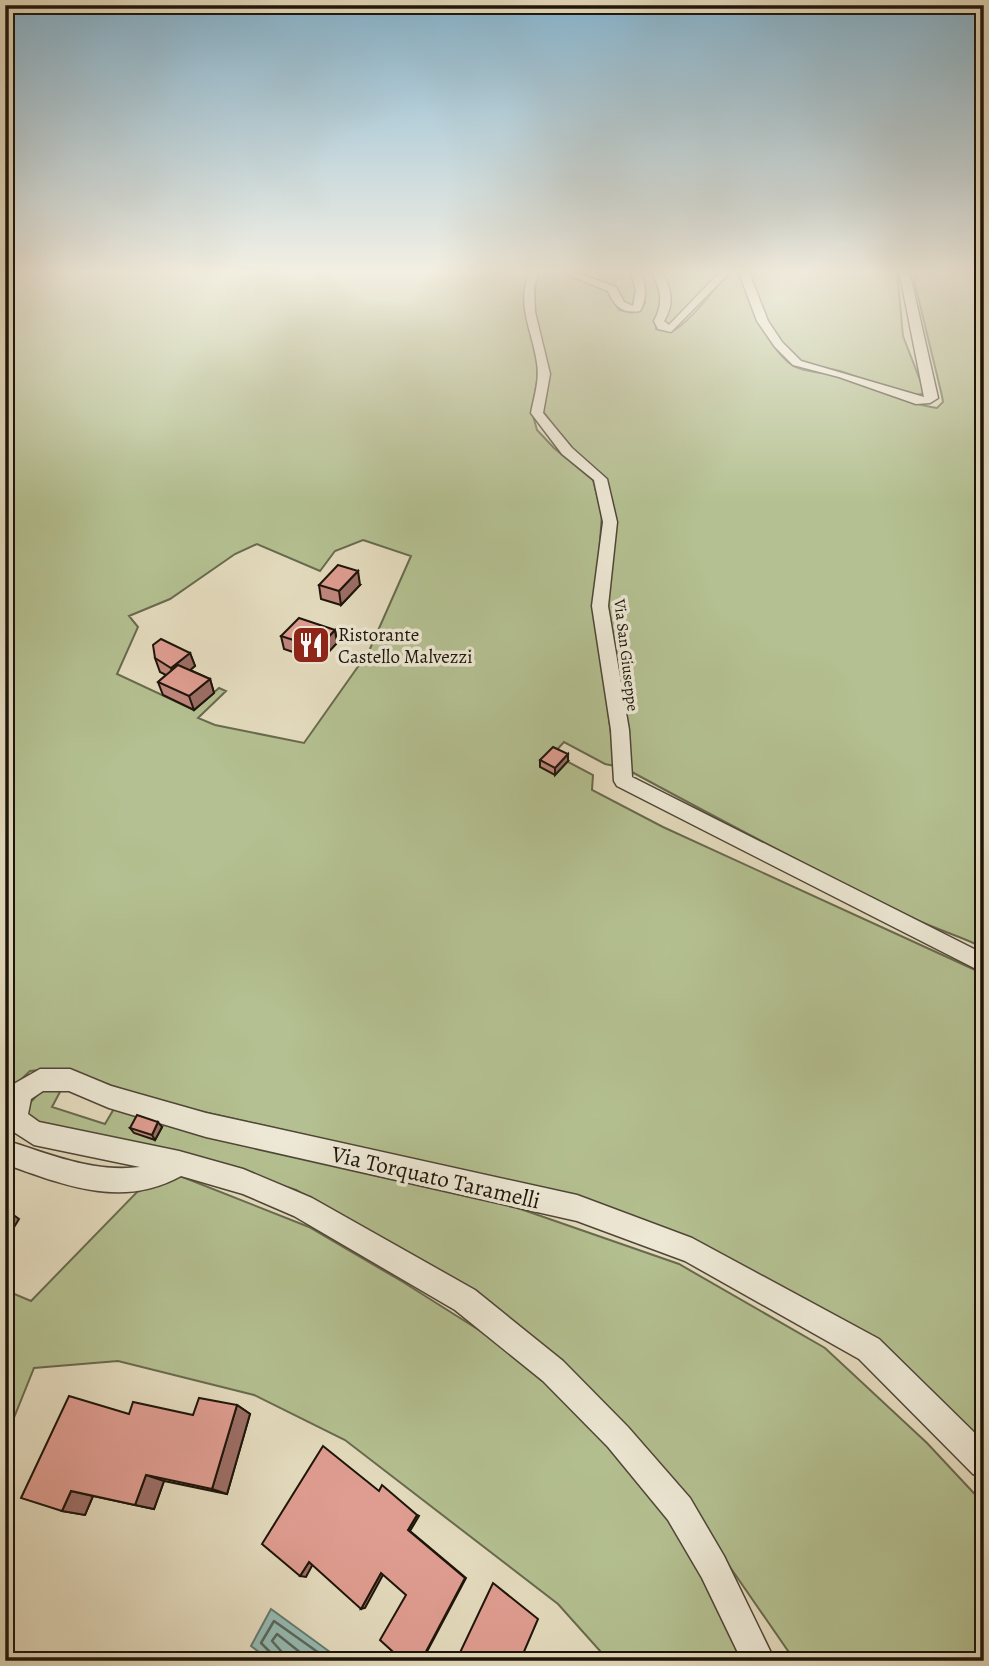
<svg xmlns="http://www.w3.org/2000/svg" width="989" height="1666" font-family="Alegreya,serif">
	<rect width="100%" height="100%" fill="#e4dbbe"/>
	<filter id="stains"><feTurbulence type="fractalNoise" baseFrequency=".00286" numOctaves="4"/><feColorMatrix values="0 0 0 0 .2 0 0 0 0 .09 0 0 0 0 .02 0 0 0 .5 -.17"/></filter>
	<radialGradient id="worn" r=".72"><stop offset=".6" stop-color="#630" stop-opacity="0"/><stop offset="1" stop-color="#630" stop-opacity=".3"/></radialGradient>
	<!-- green -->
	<path fill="#b4c091" stroke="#686a4e" stroke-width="2" fill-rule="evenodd" d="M 5,270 L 524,270 L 527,272 L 525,306 L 537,357 L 537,380 L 532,412 L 537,430 L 554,448 L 593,480 L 602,515 L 595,606 L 615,766 L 605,764 L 564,742 L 553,754 L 593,775 L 592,790 L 663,827 L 984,974 L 984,1444 L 788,1291 L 482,1175 L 164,1103 L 77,1074 L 51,1069 L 30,1071 L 10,1090 L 5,1107 ZM 363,540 L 411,556 L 369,651 L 304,743 L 215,725 L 198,718 L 226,691 L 219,688 L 194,710 L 117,674 L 138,627 L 129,616 L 170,599 L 235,554 L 257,544 L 320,571 L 335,551 Z
		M 533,270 L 554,270 L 606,288 L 619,310 L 632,313 L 641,310 L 645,303 L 644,289 L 639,275 L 642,270 L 652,270 C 659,279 666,295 663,307 C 661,316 656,319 656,329 C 661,330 666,333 672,331 C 687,326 719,284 730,270 L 741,271 C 745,296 770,350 792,365 C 804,373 825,372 839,376 C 873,386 903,403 937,408 L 943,402 L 942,396 L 915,284 L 914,270 L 978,270 L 984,276 L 984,948 C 961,936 937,930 915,919 C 819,872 724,822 630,771 L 607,604 L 604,478 L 571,448 L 542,410 L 542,343 L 534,306 L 536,277 Z
		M 565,270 L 630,270 L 638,290 L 636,305 L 624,305 C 608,279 593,279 565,270 Z
		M 658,270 L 723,270 L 672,324 L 666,324 L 663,320 C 675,301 668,290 658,270 Z
		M 746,270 L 897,270 L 903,336 L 925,393 L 913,396 L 840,371 L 799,362 L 779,340 L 758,308 Z
		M 52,1089 L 61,1090 L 52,1107 L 105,1124 L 115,1107 L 512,1206 L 679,1264 L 825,1348 L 927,1443 L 984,1504 L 984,1661 L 795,1661 L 712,1541 L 563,1363 L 420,1259 L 296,1190 L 178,1152 L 66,1134 L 28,1117 L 27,1106 L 41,1091 Z
		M 180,1176 L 309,1227 L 403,1282 L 520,1356 L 641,1475 L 687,1543 L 742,1661 L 609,1661 L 558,1604 L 345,1440 L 254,1395 L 118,1361 L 34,1368 L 5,1440 L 5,1290 L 31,1301 L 137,1192 Z"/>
	<!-- water -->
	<path fill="#95bbb3" stroke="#65796f" stroke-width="2" d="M 271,1609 L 330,1652 L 326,1661 L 271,1661 L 251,1646 Z"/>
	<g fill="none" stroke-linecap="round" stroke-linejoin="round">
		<!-- shore -->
		<path stroke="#59685e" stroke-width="2.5" d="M 274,1661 L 272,1654 L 261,1643 L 274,1621 L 319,1653 L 320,1661
			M 283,1661 L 281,1651 L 272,1641 L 277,1634 L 311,1661"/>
		<defs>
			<path id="minor" d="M 525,270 L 535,270 L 538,276 L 534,287 L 535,312 L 550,374 L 543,413 L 572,448 L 607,479 L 617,522 L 608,606 L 629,730 L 632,777 L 984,954 L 984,973 L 617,786 L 614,781 L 611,730 L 592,606 L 603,522 L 594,480 L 562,454 L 531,413 C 534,397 540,380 537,363 C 533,333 517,307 528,276 Z
				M 556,270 L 570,270 L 616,287 L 624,302 L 633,306 L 636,290 L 630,270 L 640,270 C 645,285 648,296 640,311 C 623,314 614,306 608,291 Z
				M 651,270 L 661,270 C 671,288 675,303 664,321 L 669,325 L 722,270 L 732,270 L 671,332 L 658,329 L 654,321 C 664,303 661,288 651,270 Z
				M 738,270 L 748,270 L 768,321 L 782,342 L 801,361 L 924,397 L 899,270 L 909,270 L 938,398 L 930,403 L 916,404 L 839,377 L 793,365 L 775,347 L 757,321 Z
				M 40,1069 L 70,1069 L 111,1086 L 206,1113 L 577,1195 L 692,1238 L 879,1339 L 984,1442 L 984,1478 L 973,1474 L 859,1359 L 685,1261 L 577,1221 L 206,1137 L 109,1108 L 69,1091 L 43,1091 L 31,1099 L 28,1114 L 39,1122 L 179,1151 L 243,1169 L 312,1198 L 475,1290 L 563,1361 L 628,1427 L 690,1498 L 724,1556 L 775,1661 L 742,1661 L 702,1578 L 668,1520 L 608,1447 L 543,1381 L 455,1310 L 294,1216 L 243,1194 L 181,1176 C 122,1209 64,1185 5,1164 L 5,1140 C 49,1154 93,1173 140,1167 L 34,1145 L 6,1127 L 5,1108 L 12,1085 Z"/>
		</defs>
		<!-- minor casing -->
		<use href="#minor" stroke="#4f4637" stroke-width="3"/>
		<!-- minor -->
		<use href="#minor" fill="#ede8d5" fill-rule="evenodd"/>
	</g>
	<!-- wall -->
	<path fill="#c0877d" stroke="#1d150a" stroke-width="2" d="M 319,585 L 360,585 L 341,605 L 321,599 Z
		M 335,630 L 337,643 L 320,661 L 284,649 L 281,636 Z
		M 190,653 L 195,666 L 190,670 L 210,679 L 214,693 L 194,710 L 163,695 L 158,682 L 166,675 L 160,672 L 155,658 Z
		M 540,760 L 568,761 L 555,775 L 540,767 Z
		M 162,1127 L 155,1140 L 134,1133 L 130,1128 Z
		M 237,1405 L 250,1414 L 227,1494 L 164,1481 L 154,1509 L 93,1496 L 85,1515 L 62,1511 L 129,1414 L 193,1415 Z"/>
	<!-- shaded-wall -->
	<path fill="#9c6e66" stroke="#1d150a" stroke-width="2" d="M 358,571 L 360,585 L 341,605 L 339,591 Z
		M 335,630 L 337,643 L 320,661 L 318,648 Z
		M 190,653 L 195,666 L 176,682 L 171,668 Z
		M 210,679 L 214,693 L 194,710 L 189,696 Z
		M 568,754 L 568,761 L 555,775 L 555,768 Z
		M 158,1122 L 162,1127 L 155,1140 L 152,1135 Z
		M 8,1211 L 19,1219 L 5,1242 L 5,1216 Z
		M 237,1405 L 250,1414 L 227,1494 L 212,1489 Z
		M 146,1475 L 164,1481 L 154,1509 L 135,1505 Z
		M 71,1491 L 93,1496 L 85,1515 L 62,1511 Z
		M 417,1515 L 419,1516 L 410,1531 L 466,1578 L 422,1661 L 421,1661 L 408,1530 Z
		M 309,1562 L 314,1562 L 306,1577 L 300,1576 Z
		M 381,1573 L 384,1573 L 365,1608 L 361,1609 Z"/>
	<!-- building -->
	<path fill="#df9d91" stroke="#1d150a" stroke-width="2" d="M 338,565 L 358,571 L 339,591 L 319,585 Z
		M 299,618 L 335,630 L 318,648 L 281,636 Z
		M 161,639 L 190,653 L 171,668 L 155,658 L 153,645 Z
		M 178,665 L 210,679 L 189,696 L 158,682 Z
		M 553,747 L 568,754 L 555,768 L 540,760 Z
		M 137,1115 L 158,1122 L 152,1135 L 130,1128 Z
		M 69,1396 L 129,1414 L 133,1402 L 193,1415 L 199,1398 L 237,1405 L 212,1489 L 146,1475 L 135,1505 L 71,1491 L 62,1511 L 21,1498 Z
		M 323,1446 L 379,1491 L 382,1485 L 417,1515 L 408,1530 L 465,1578 L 421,1661 L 403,1661 L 380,1640 L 406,1595 L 381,1573 L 361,1609 L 309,1562 L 300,1576 L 262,1544 Z
		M 493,1583 L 538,1619 L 520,1661 L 456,1661 Z"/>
	<!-- sky -->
	<linearGradient id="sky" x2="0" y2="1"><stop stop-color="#87b7d3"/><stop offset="0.54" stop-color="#f3efe2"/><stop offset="1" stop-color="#f3efe2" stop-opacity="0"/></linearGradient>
	<rect width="989" height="503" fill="url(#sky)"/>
	<!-- icons -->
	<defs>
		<symbol id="restaurant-square" viewBox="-11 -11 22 22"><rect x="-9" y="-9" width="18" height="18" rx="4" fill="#8f2418" stroke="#ede8d5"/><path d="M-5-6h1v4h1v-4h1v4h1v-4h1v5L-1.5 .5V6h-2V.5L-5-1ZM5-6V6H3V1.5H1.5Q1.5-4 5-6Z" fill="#fff"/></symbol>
	</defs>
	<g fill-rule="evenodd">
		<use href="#restaurant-square" x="289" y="623" width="44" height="44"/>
	</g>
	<g text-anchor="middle" stroke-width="7" stroke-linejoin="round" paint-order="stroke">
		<!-- far-street labels -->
		<g font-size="16" fill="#1d150a" stroke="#ede8d5">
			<text transform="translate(627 655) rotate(83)" y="6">Via San Giuseppe</text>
		</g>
		<!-- poi labels -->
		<g font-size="19" fill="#1d150a" stroke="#ede8d5" text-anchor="start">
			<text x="338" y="641">Ristorante<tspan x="338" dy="22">Castello Malvezzi</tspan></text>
		</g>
		<!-- near-street labels -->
		<g font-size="23" fill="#1d150a" stroke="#ede8d5">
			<text transform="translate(436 1177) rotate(13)" y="8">Via Torquato Taramelli</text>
		</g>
	</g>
	<!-- margin -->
	<rect width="989" height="1666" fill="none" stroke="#e4dbbe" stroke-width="28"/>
	<rect x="7" y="7" width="975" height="1652" fill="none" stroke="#1d150a" stroke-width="3.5"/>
	<rect x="14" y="14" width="961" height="1638" fill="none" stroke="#1d150a" stroke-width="2"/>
	<rect width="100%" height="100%" filter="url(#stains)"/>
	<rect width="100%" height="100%" fill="url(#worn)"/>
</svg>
